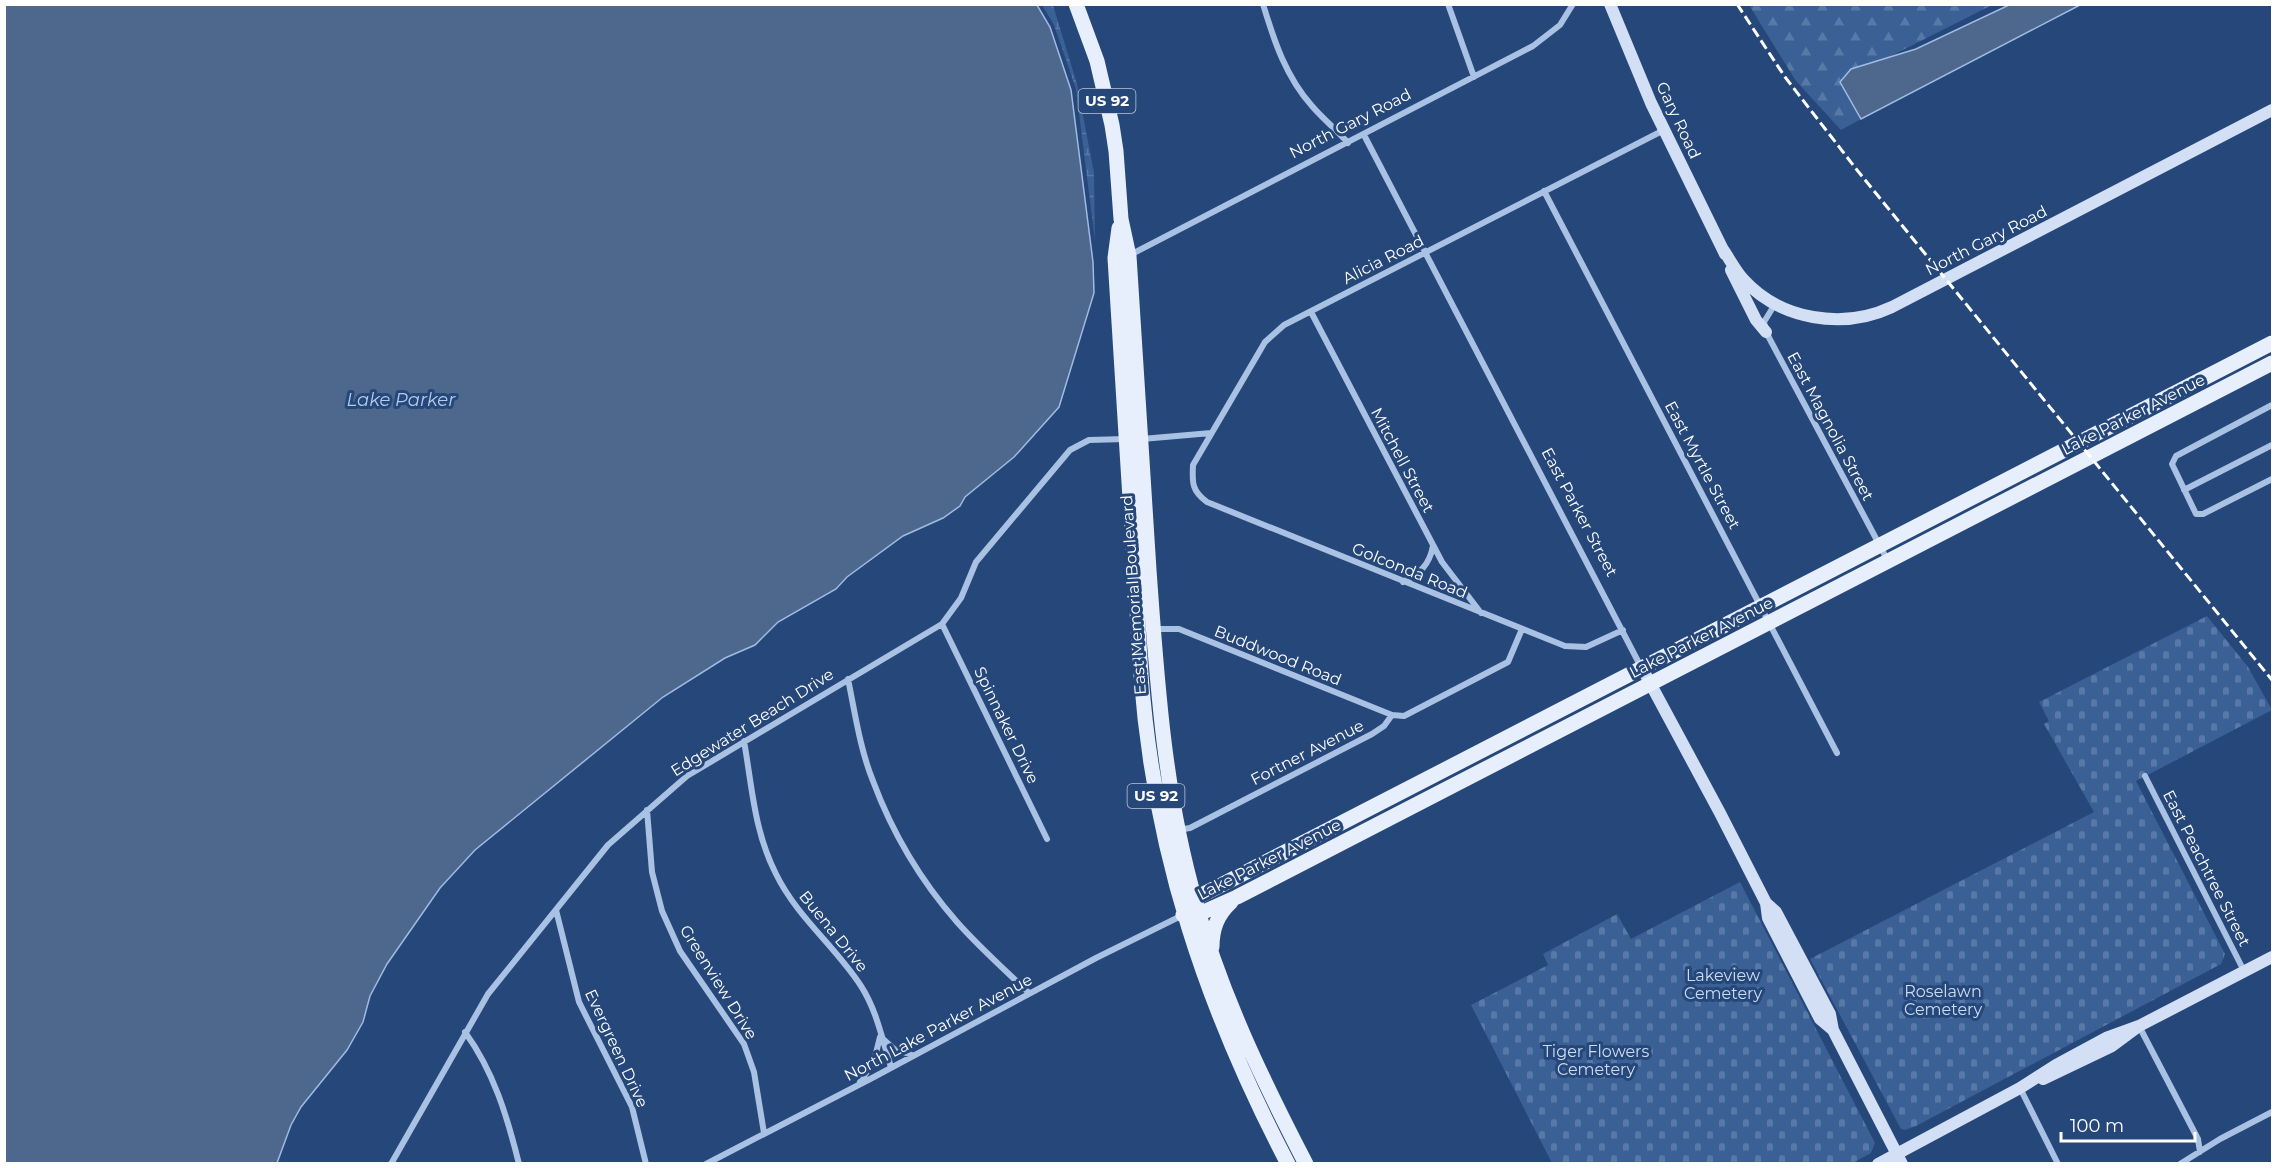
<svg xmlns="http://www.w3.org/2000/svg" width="2277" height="1168" font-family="Montserrat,sans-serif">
	<defs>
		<pattern id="forest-firs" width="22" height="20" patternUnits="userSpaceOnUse" patternTransform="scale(1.5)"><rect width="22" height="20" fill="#3a6096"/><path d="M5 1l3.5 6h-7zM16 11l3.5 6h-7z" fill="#5878a6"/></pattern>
		<pattern id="wetland-marsh" width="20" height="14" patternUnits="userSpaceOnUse" patternTransform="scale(1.5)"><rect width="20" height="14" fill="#3a6096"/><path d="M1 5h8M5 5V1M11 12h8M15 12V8" fill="none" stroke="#5878a6"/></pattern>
		<pattern id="cemetery-stones" width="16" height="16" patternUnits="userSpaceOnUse" patternTransform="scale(1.5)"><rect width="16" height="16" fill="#3a6096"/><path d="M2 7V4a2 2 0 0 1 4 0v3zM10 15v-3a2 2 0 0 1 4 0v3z" fill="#5878a6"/></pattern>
	</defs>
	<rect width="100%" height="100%" fill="#264779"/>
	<!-- forest -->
	<path fill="url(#forest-firs)" d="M 1749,5 L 1992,5 L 1889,57 L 1851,69 L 1853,102 L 1861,119 L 1841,130 L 1796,81 Z"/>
	<!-- wetland -->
	<path fill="url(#wetland-marsh)" d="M 1042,5 L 1053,5 L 1077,84 L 1094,173 L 1095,241 L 1076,89 L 1054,25 Z"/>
	<!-- cemetery -->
	<path fill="url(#cemetery-stones)" d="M 2207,616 L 2248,667 L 2272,710 L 2136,781 L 2225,954 L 2221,964 L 1916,1126 L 1905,1130 L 1901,1129 L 1810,959 L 2094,812 L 2044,724 L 2049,721 L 2039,702 Z
		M 1740,882 L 1875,1143 L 1871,1153 L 1851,1164 L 1552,1163 L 1471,1005 L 1548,965 L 1543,954 L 1617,914 L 1631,939 Z"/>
	<!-- water -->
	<path fill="#4e678c" stroke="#9ebbe4" stroke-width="1.5" d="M 5,4 L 1037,5 L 1050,27 L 1071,90 L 1093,262 L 1094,293 L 1059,407 L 1014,457 L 965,497 L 960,506 L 943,518 L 903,536 L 847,577 L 836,589 L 778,622 L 755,645 L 725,658 L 663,697 L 475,850 L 440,888 L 387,964 L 370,996 L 363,1022 L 347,1050 L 301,1107 L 291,1125 L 277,1163 L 5,1163 Z
		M 2009,5 L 2080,5 L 1861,119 L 1840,82 L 1851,69 L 1916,49 Z"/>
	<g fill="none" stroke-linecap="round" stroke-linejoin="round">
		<!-- street -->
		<path stroke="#a9c1e3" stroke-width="6" d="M 1263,4 C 1274,41 1286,77 1312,106 C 1323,119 1337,130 1348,143
			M 1448,4 L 1474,77
			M 1364,135 L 1641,667
			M 1544,191 L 1837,753
			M 1130,255 L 1533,46 L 1560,25 L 1573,4
			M 1775,304 L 1764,322 L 1766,332 L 1888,561
			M 1311,312 L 1442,562 L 1481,613
			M 2272,405 L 2176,456 L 2172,464 L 2196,514 L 2203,514 L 2272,479
			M 1142,439 L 1211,433
			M 2184,490 L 2272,445
			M 1403,582 C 1420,573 1429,566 1433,546
			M 942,624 L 1047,839
			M 1154,629 L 1179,629 L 1392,715 L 1404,716 L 1508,662 L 1522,629
			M 1623,630 L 1586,647 L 1565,646 L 1207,502 C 1192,491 1192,483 1193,465 L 1265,342 L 1284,325 L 1664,130
			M 848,679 C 855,713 860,749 873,781 C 892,832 921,881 957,922 C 979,947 1005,970 1029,993
			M 744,741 C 752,786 754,831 776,874 C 797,917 835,946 861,986 C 877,1011 882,1039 891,1067
			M 2145,776 L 2244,971
			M 647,810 L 652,872 L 662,911 L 680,951 L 744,1044 L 754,1072 L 764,1133
			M 1178,830 L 1190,828 L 1372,734 L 1384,726 L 1392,715
			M 556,910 L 579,1002 L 632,1107 L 646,1164
			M 2139,1026 L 2198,1139 L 2200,1152
			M 465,1032 C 494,1072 507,1116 519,1164
			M 883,1039 L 894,1049 L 912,1055
			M 860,1082 L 874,1061 L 880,1037
			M 2020,1088 L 2058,1164
			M 391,1164 L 488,994 L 608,845 L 687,776 L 942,624 L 961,598 L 976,562 L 1070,450 L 1089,440 L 1126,439
			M 706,1164 L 874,1077 L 1096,958 L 1183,915
			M 2180,1164 L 2220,1139 L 2272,1112"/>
		<!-- secondary -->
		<path stroke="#d2dff4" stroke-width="12" d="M 1610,4 L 1651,103 L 1725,254
			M 1722,248 C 1729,258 1735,270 1743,279 C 1780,320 1843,330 1892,307 L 2272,110
			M 1731,270 L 1756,320 L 1766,332
			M 1642,668 L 1720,813 L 1766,903 L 1768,918 L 1820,1019 L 1833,1030
			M 1766,903 L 1776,912 L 1830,1014 L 1833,1030 L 1902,1164
			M 2043,1079 L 2112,1046 L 2139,1026 L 2272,957
			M 1878,1164 L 2020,1088 L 2056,1065 L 2106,1038 L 2139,1026"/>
		<!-- primary -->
		<path stroke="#e8effc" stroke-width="15" d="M 1076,4 L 1097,61 L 1112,125 L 1116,151 L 1121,219 L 1129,256 C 1136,361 1142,465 1149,570 C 1157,681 1164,792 1195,900 C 1220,992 1262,1079 1306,1164
			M 1119,228 L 1115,258 L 1141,675 C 1154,852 1206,1007 1288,1164
			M 1183,915 L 1194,899 L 2272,343
			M 1183,915 L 1199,914 L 1237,897 L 2272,363
			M 1212,947 C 1212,929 1217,915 1231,902"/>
		<!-- rail -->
		<path stroke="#fff" stroke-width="3" stroke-dasharray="10 4.5" stroke-linecap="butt" d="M 1737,4 L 1785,77 L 1857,170 L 2272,680"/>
	</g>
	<g text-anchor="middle" stroke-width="6" stroke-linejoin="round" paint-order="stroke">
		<!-- shield labels -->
		<g fill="#264779" stroke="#bec8d7" stroke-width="1.5">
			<rect x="1078.5" y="89" width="57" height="24" rx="4.5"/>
			<rect x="1127.5" y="784" width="57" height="24" rx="4.5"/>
		</g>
		<g font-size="15" font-weight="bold" fill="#fff">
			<text x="1107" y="106">US 92</text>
			<text x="1156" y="801">US 92</text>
		</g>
		<!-- street labels -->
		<g font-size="16" fill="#fff" stroke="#264779">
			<text transform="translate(1679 120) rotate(65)" y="6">Gary Road</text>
			<text transform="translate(1350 123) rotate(-27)" y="6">North Gary Road</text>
			<text transform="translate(1986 240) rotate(-27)" y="6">North Gary Road</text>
			<text transform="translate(1383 259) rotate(-27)" y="6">Alicia Road</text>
			<text transform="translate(2133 414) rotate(-27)" y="6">Lake Parker Avenue</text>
			<text transform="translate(1831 426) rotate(62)" y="6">East Magnolia Street</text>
			<text transform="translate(1403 460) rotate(62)" y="6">Mitchell Street</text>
			<text transform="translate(1703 465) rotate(62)" y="6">East Myrtle Street</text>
			<text transform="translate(1580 512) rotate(62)" y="6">East Parker Street</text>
			<text transform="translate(1410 570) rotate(22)" y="6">Golconda Road</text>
			<text transform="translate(1133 595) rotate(-94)" y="6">East Memorial Boulevard</text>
			<text transform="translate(1701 637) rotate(-27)" y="6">Lake Parker Avenue</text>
			<text transform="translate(1278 655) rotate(22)" y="6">Buddwood Road</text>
			<text transform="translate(752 722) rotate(-32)" y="6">Edgewater Beach Drive</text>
			<text transform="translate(1007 725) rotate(64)" y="6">Spinnaker Drive</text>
			<text transform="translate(1307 752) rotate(-27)" y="6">Fortner Avenue</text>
			<text transform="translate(1269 859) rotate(-27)" y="6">Lake Parker Avenue</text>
			<text transform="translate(2207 868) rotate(63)" y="6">East Peachtree Street</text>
			<text transform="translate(834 931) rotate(51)" y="6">Buena Drive</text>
			<text transform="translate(719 982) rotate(58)" y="6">Greenview Drive</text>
			<text transform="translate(938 1027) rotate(-28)" y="6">North Lake Parker Avenue</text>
			<text transform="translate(617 1048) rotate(65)" y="6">Evergreen Drive</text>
		</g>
		<!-- park labels -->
		<g font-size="16" fill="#cbdcf3" stroke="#264779">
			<text x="1723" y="981">Lakeview<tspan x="1723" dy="18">Cemetery</tspan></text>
			<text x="1943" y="997">Roselawn<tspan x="1943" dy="18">Cemetery</tspan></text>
			<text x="1596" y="1057">Tiger Flowers<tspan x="1596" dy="18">Cemetery</tspan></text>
		</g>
		<!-- water labels -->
		<g font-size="18" font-style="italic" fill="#b4cbeb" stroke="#264779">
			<text x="401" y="406">Lake Parker</text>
		</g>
	</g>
	<!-- border -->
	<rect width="2277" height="1168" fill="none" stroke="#ffffff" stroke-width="12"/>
	<!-- scale -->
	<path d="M2061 1132v9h134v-9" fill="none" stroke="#ffffff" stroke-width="3"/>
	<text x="2070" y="1132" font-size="18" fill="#ffffff" stroke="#264779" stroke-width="4.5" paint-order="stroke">100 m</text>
</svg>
